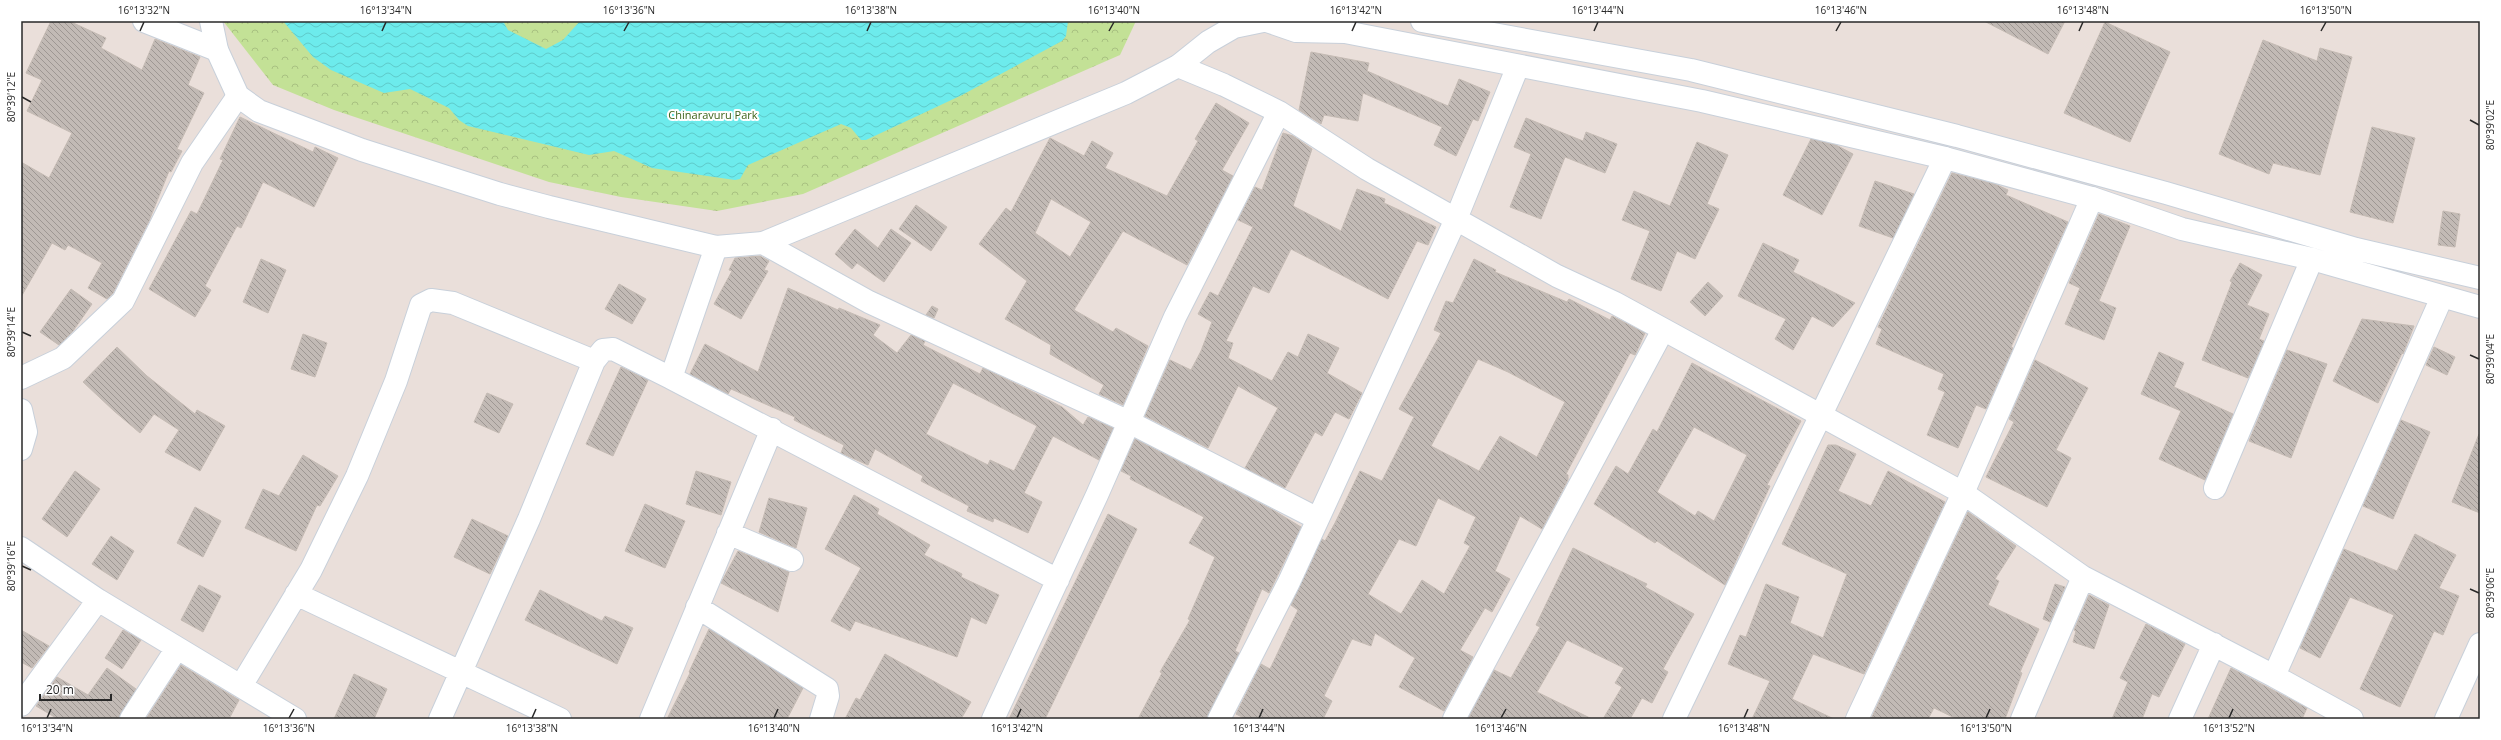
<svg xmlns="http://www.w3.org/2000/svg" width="2501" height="740" font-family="'Open Sans',sans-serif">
	<defs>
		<pattern id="park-crowns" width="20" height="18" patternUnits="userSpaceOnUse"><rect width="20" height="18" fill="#c3e196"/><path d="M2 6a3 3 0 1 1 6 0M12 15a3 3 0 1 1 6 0" fill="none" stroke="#a8c181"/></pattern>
		<pattern id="water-waves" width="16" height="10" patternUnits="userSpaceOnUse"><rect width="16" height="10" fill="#6debec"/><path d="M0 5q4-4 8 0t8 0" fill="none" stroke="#5ecaca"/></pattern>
		<pattern id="building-back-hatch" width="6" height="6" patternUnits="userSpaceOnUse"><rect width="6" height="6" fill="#c2bab5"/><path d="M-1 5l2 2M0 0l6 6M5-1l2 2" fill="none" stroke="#9e9793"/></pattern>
	</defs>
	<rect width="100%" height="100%" fill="#eadfda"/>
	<!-- park -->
	<path fill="url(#park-crowns)" d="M 223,21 L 1136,21 L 1120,55 L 803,194 L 717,211 L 621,197 L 549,182 L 334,110 L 273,85 Z"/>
	<!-- water -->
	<path fill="url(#water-waves)" d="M 283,21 L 503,21 L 508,30 L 546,49 L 563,40 L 580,21 L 1068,21 L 1066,36 L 1062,41 L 962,95 L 866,140 L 861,140 L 851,128 L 841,124 L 748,165 L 740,179 L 735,180 L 652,168 L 614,151 L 589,155 L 468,126 L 459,120 L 449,108 L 410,89 L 384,93 L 331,70 L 313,57 Z"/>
	<!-- building -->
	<path fill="url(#building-back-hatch)" stroke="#c5bbb4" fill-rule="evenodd" d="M 51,21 L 69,21 L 106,38 L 101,48 L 142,70 L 155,39 L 200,57 L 188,85 L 204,93 L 177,149 L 182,151 L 171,172 L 169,171 L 149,221 L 113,293 L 107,299 L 88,288 L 102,263 L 68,245 L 65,250 L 52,243 L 21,297 L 21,162 L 49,178 L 72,133 L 27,111 L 42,80 L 26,73 Z
		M 1984,21 L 2065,21 L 2048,54 Z
		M 2105,22 L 2170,52 L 2130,142 L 2064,113 Z
		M 2263,40 L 2317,61 L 2320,48 L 2352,57 L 2320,175 L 2273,163 L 2269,174 L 2219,154 Z
		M 1311,52 L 1369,63 L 1367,71 L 1448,106 L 1459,79 L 1490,92 L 1478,121 L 1473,119 L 1456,156 L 1434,145 L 1442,127 L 1363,93 L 1358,121 L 1324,115 L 1321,124 L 1299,110 Z
		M 1216,103 L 1249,123 L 1222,170 L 1233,176 L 1187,265 L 1123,231 L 1074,310 L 1113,332 L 1116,328 L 1148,346 L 1123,405 L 1099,394 L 1104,385 L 1050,354 L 1051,345 L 1005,319 L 1027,281 L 979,244 L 1006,208 L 1011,212 L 1050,138 L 1084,156 L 1092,141 L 1113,153 L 1105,168 L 1167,196 L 1198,141 L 1195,139 ZM 1051,199 L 1091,222 L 1070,257 L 1035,233 Z
		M 240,117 L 313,152 L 315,147 L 338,158 L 314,207 L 263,182 L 241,228 L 237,226 L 205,286 L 211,290 L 195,317 L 149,289 L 191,211 L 197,214 L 223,160 L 220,159 Z
		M 1526,118 L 1583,141 L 1586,132 L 1617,144 L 1605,173 L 1565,157 L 1541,219 L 1510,207 L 1531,154 L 1514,147 Z
		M 2372,127 L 2415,138 L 2393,223 L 2350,212 Z
		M 1283,133 L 1293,136 L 1312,149 L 1293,206 L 1341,231 L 1357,189 L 1385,199 L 1384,203 L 1436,227 L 1428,245 L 1417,241 L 1388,299 L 1291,249 L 1269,293 L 1253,286 L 1226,341 L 1233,343 L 1228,358 L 1272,381 L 1288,352 L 1298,357 L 1308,334 L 1339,348 L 1327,373 L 1362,393 L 1349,419 L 1335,412 L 1322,436 L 1315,432 L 1285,488 L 1245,468 L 1278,408 L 1238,386 L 1208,448 L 1145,416 L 1170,360 L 1191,370 L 1201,351 L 1212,322 L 1198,314 L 1210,292 L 1218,296 L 1253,227 L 1238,220 L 1255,187 L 1262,190 Z
		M 1811,139 L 1836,145 L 1853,154 L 1822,215 L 1783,195 Z
		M 1697,142 L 1728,155 L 1707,204 L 1719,209 L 1695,259 L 1677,251 L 1661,291 L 1631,279 L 1650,231 L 1622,220 L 1634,191 L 1670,206 Z
		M 1952,173 L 1995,184 L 2008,190 L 2006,195 L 2068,222 L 2011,347 L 2013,348 L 1986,409 L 1976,405 L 1958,448 L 1927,435 L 1945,392 L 1938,389 L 1944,374 L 1876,344 L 1882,329 L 1878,327 Z
		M 1875,181 L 1914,194 L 1893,238 L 1859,226 Z
		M 916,205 L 947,227 L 931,251 L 899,229 Z
		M 2443,211 L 2460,214 L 2455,247 L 2438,245 Z
		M 2099,214 L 2130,226 L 2099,301 L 2116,308 L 2104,340 L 2065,324 L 2080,288 L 2069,283 Z
		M 855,229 L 878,248 L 891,229 L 911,243 L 884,282 L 857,263 L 852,269 L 835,254 Z
		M 1763,243 L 1799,260 L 1793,272 L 1855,303 L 1833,327 L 1812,316 L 1793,350 L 1775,339 L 1786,319 L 1738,296 Z
		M 760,256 L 769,261 L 764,270 L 768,271 L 741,319 L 714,304 L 732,271 L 729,270 L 735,258 Z
		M 261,259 L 286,270 L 268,313 L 243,302 Z
		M 1474,259 L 1496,270 L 1495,272 L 1567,302 L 1569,299 L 1610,320 L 1612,316 L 1645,333 L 1637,351 L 1635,355 L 1630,353 L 1566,474 L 1568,475 L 1568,480 L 1542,529 L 1520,516 L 1495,571 L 1510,579 L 1492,612 L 1485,608 L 1460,650 L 1473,657 L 1444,711 L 1399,687 L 1415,658 L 1375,633 L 1371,646 L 1352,639 L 1324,696 L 1332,701 L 1323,719 L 1246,719 L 1236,714 L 1261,664 L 1270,669 L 1298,610 L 1291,605 L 1322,539 L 1325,541 L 1335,523 L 1360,471 L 1382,481 L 1414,417 L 1399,409 L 1441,333 L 1434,330 L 1446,301 L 1453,303 ZM 1478,359 L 1508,372 L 1565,402 L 1537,457 L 1500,436 L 1479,471 L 1431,446 ZM 1438,498 L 1476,517 L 1464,543 L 1470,546 L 1444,594 L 1422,580 L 1401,614 L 1368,594 L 1399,539 L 1416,546 Z
		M 2240,263 L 2262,275 L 2247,305 L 2269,314 L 2259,339 L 2264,341 L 2248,378 L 2202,360 L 2232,282 L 2230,281 Z
		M 1708,282 L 1723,296 L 1705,316 L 1690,302 Z
		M 619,284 L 646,299 L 632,324 L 605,309 Z
		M 788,288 L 838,310 L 839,308 L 880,325 L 873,335 L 897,353 L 911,335 L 925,341 L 923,345 L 980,374 L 983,368 L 1035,393 L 1062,407 L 1083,425 L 1088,417 L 1113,428 L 1099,460 L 1053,436 L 1024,493 L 1042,502 L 1028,533 L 994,518 L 993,522 L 967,511 L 969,506 L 921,481 L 923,476 L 875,449 L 868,465 L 841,453 L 844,445 L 794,420 L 795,417 L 731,389 L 728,394 L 690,374 L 705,344 L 758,372 ZM 953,383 L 1037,426 L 1014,471 L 990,460 L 988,465 L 926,434 Z
		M 71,289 L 92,304 L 73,331 L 59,345 L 40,332 Z
		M 932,306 L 938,309 L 934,318 L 926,315 Z
		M 2362,319 L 2414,326 L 2403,354 L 2402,353 L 2378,403 L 2333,381 Z
		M 303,334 L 327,343 L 315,377 L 291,369 Z
		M 117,347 L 147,376 L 195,414 L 197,410 L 225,426 L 200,471 L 165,452 L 179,430 L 154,414 L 140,433 L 114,411 L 83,382 Z
		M 2434,347 L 2455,357 L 2447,375 L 2426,365 Z
		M 2287,350 L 2327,364 L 2291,458 L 2249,441 Z
		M 2159,352 L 2184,363 L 2174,387 L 2233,414 L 2205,480 L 2159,459 L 2181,411 L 2141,394 Z
		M 2035,360 L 2088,388 L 2056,450 L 2071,458 L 2047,507 L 1986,477 L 2014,422 L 2009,419 Z
		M 1692,363 L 1801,421 L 1767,485 L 1770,486 L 1725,585 L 1657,541 L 1655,543 L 1594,504 L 1616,466 L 1628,474 L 1653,429 L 1657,432 ZM 1694,427 L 1747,455 L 1714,521 L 1698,511 L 1695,516 L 1657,492 Z
		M 621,367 L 648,380 L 613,456 L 586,444 Z
		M 487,393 L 513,404 L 499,433 L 474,422 Z
		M 2401,420 L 2430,432 L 2393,519 L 2363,506 Z
		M 2479,434 L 2480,435 L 2480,513 L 2452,502 Z
		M 1135,439 L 1273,510 L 1301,527 L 1269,593 L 1262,589 L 1235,651 L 1239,653 L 1206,719 L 1138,719 L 1162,673 L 1160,672 L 1190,620 L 1188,619 L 1215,557 L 1189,543 L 1204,517 L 1130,479 L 1131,476 L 1121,471 Z
		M 1828,445 L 1836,445 L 1856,454 L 1838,491 L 1871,506 L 1888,471 L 1945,502 L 1864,674 L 1813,654 L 1792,699 L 1834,719 L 1752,719 L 1770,681 L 1728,664 L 1740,635 L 1746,637 L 1766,584 L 1799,597 L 1790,623 L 1823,638 L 1847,574 L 1782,544 Z
		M 303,455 L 338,476 L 320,506 L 317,505 L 296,551 L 245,528 L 263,489 L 279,496 Z
		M 75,471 L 100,489 L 67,537 L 42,519 Z
		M 696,471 L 731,482 L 721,515 L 686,504 Z
		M 854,495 L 879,509 L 877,514 L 930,545 L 924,555 L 962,574 L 961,577 L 999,595 L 986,624 L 971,617 L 957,657 L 855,621 L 850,631 L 831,621 L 861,568 L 825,549 Z
		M 769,498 L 807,508 L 796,548 L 759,532 Z
		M 645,504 L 685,521 L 665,568 L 625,551 Z
		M 195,507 L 221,521 L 203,557 L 177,543 Z
		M 1968,512 L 2016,546 L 1995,579 L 1999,581 L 1988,605 L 2039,629 L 2020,672 L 2022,673 L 2005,719 L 1957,719 L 1934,708 L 1928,719 L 1871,719 Z
		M 1108,514 L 1137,529 L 1045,719 L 1009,719 Z
		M 472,519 L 508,536 L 490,574 L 454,557 Z
		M 2415,534 L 2456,555 L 2439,588 L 2459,596 L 2443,635 L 2434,631 L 2400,707 L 2360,689 L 2394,615 L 2350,597 L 2320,658 L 2300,648 L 2344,549 L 2397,571 Z
		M 111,536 L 134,551 L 117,580 L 92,564 Z
		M 1573,548 L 1647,584 L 1645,587 L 1694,614 L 1663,669 L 1668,672 L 1652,703 L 1642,698 L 1630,719 L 1603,719 L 1622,687 L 1615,683 L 1624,668 L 1567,640 L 1537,692 L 1592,719 L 1468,719 L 1494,670 L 1511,678 L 1540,627 L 1536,625 Z
		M 738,551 L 789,572 L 778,612 L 721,583 Z
		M 2055,584 L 2065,587 L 2050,622 L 2043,619 Z
		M 199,585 L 221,596 L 203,632 L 181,620 Z
		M 540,590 L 602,621 L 605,616 L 633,628 L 617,664 L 525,620 Z
		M 2089,595 L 2109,605 L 2094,649 L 2073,642 L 2076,631 L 2074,630 Z
		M 2146,624 L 2185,644 L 2159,697 L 2152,694 L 2142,719 L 2112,719 L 2128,682 L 2120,678 Z
		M 709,629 L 803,688 L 787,719 L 667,719 L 690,673 L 689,672 Z
		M 21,630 L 49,646 L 32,668 L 21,662 Z
		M 123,630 L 141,640 L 122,669 L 105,658 Z
		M 885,654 L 971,702 L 961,719 L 845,719 L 856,698 L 860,700 Z
		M 181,665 L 239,700 L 229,719 L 146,719 Z
		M 107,668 L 136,689 L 119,719 L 58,719 L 36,706 L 57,677 L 88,695 Z
		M 2231,668 L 2307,708 L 2302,719 L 2208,719 Z
		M 354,674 L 387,689 L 374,719 L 334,719 Z"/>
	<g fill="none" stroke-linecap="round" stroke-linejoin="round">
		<defs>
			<path id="street" d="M 144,21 L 217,50
				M 1178,66 L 1224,85 L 1279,112 L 1367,169 L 1557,276 L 1615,303 L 1963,493 L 2083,577 L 2274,676 L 2352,719
				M 763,243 L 869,302 L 1129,422 L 1318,519
				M 21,378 L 63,358 L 123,301 L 192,163 L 238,96
				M 671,378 L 1058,580
				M 21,410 L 26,432 L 21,449
				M 2215,488 L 2312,259
				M 728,533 L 792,560
				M 21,548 L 98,600 L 295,719
				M 296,594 L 560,719
				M 697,607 L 827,689 L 828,696 L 821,719
				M 2274,676 L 2442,297
				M 241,686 L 311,570 L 357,476 L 396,381 L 421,305 L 431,300 L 453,303 L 594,361
				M 21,705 L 98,600
				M 131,719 L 177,648
				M 440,719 L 529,519 L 594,361 L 603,350 L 613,349 L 671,378 L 716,247
				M 651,719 L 772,429
				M 993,719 L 1097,495 L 1175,317 L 1279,112
				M 1219,719 L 1289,582 L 1456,219 L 1518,66
				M 1454,719 L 1663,330
				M 1674,719 L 1945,158
				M 1857,719 L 1963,493 L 2092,198
				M 2022,719 L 2083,577
				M 2180,719 L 2214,644
				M 2446,719 L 2480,644"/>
			<path id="secondary" d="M 211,21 L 217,50 L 238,96 L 259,111 L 362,150 L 500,194 L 549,207 L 716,247 L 763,243 L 1126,93 L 1178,66 L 1208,42 L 1234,27 L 1263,21
				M 1267,21 L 1296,31 L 1345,32 L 1702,101 L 1945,158 L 2092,198 L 2182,229 L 2312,259 L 2480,307
				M 1422,21 L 1691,70 L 1957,136 L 2166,193 L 2356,249 L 2480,278"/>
		</defs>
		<!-- street casing -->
		<use href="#street" stroke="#c8d0da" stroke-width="24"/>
		<!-- secondary casing -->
		<use href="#secondary" stroke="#c8d0da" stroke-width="24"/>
		<!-- street -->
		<use href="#street" stroke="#fff" stroke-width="22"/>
		<!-- secondary -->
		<use href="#secondary" stroke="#fff" stroke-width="22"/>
	</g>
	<!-- ticks -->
	<path fill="none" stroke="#282828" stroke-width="1.5" d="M 140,31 L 144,22M 382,31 L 386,22M 624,31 L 629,22M 867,31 L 871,22M 1109,31 L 1114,22M 1352,31 L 1356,22M 1594,31 L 1598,22M 1836,31 L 1841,22M 2079,31 L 2083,22M 2321,31 L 2326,22M 22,97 L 31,102M 2470,120 L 2479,125M 22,332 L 31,336M 2470,355 L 2479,359M 22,566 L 31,570M 2470,589 L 2479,593M 47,718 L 51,709M 289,718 L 294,709M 532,718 L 536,709M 774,718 L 778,709M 1017,718 L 1021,709M 1259,718 L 1263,709M 1501,718 L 1506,709M 1744,718 L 1748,709M 1986,718 L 1990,709M 2229,718 L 2233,709"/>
	<g text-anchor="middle" stroke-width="4" stroke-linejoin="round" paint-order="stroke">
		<!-- park labels -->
		<g font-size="11" fill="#3c631a" stroke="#fff">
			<text x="713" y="119">Chinaravuru Park</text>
		</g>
	</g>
	<!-- border -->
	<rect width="2501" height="740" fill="none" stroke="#ffffff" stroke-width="44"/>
	<!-- scale -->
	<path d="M40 694v6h71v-6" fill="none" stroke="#282828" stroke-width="2"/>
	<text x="46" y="694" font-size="12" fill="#282828" stroke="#ffffff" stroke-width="3" paint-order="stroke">20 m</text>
	<rect x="22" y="22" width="2457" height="696" fill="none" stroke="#282828" stroke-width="1.5"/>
	<g font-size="10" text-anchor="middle" fill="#282828">
		<text x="144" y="14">16°13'32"N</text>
		<text x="386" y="14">16°13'34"N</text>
		<text x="629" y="14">16°13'36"N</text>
		<text x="871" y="14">16°13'38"N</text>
		<text x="1114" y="14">16°13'40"N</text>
		<text x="1356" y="14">16°13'42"N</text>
		<text x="1598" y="14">16°13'44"N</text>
		<text x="1841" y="14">16°13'46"N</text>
		<text x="2083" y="14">16°13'48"N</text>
		<text x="2326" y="14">16°13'50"N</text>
		<text transform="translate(11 97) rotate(-90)" y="4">80°39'12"E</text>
		<text transform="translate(2490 125) rotate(-90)" y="4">80°39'02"E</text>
		<text transform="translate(11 332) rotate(-90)" y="4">80°39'14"E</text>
		<text transform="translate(2490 359) rotate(-90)" y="4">80°39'04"E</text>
		<text transform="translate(11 566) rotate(-90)" y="4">80°39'16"E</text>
		<text transform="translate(2490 593) rotate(-90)" y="4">80°39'06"E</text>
		<text x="47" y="732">16°13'34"N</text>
		<text x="289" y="732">16°13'36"N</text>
		<text x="532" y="732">16°13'38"N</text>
		<text x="774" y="732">16°13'40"N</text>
		<text x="1017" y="732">16°13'42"N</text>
		<text x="1259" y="732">16°13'44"N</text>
		<text x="1501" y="732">16°13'46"N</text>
		<text x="1744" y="732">16°13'48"N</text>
		<text x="1986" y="732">16°13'50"N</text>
		<text x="2229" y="732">16°13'52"N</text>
	</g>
</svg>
